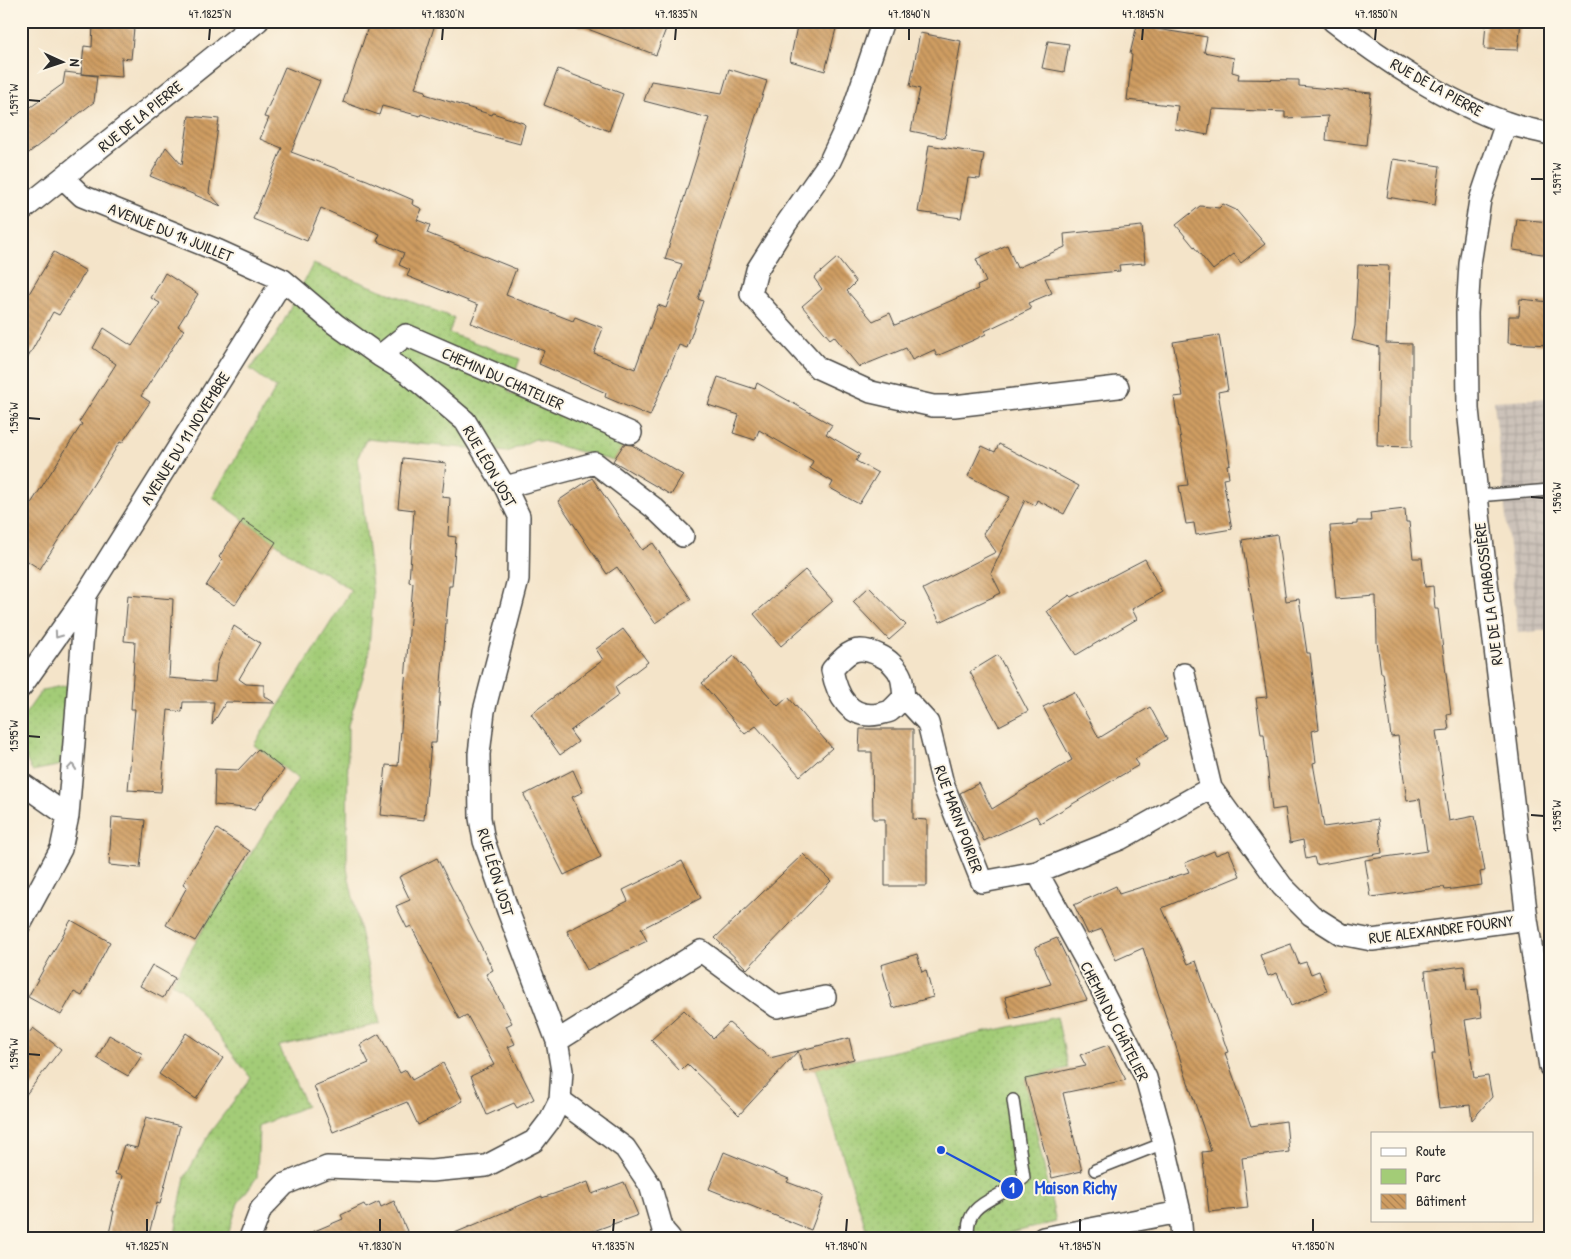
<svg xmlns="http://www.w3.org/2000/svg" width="1571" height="1259" font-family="'Patrick Hand',sans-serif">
	<defs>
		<pattern id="industrial-grid" width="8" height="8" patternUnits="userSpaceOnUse" patternTransform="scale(1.25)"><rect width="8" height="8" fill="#ccc2b9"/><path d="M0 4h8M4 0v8" fill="none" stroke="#afa79f"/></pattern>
		<pattern id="green-dots" width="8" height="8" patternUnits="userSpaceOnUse" patternTransform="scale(1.25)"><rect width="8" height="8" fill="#a3cc77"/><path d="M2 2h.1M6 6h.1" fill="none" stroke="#8caf67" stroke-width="1.8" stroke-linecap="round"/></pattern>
		<pattern id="building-back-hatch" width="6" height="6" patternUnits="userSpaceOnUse" patternTransform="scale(1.25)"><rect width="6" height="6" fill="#cf9d62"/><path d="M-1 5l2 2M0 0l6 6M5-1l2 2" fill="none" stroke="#a88051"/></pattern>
	</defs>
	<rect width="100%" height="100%" fill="#fcf5e5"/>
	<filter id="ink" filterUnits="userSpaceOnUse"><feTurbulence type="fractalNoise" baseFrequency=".02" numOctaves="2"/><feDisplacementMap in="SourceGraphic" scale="10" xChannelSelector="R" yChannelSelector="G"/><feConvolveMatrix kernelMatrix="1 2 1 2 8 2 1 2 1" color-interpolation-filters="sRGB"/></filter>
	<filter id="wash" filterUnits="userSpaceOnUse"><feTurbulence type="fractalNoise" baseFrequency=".0096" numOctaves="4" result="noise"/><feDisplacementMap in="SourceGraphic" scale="20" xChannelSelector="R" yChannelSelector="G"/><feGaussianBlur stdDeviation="1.12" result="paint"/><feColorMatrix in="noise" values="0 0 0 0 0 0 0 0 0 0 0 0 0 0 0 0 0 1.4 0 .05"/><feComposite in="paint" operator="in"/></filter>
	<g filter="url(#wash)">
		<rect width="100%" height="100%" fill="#f4e4c9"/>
		<!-- industrial -->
		<path fill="url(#industrial-grid)" d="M 1550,398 L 1550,630 L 1518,633 L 1494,401 Z"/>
		<!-- green -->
		<path fill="url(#green-dots)" stroke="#677c51" d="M 313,264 L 454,318 L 449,333 L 520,359 L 508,392 L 626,441 L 613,461 L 535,439 L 507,452 L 366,439 L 358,457 L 373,596 L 368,661 L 348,725 L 347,869 L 380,1024 L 279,1046 L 306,1106 L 259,1126 L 257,1177 L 238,1203 L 227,1238 L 175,1238 L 178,1212 L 185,1177 L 211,1131 L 251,1078 L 182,989 L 172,983 L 204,928 L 298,779 L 254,745 L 351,590 L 326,573 L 316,570 L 289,553 L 213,497 L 276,388 L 250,369 L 276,336 Z
			M 68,685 L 62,765 L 32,771 L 21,748 L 21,720 L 42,690 Z
			M 1057,1017 L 1068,1068 L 1025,1079 L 1056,1222 L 990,1238 L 869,1238 L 815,1068 Z"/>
		<g id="blocks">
			<!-- building -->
			<path fill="url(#building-back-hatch)" d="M 370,21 L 436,21 L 415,88 L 426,91 L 425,94 L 492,115 L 493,113 L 523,123 L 525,125 L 520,144 L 464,129 L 421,114 L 420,116 L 382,106 L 379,115 L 343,102 Z
				M 573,21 L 669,21 L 656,55 L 572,23 Z
				M 798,21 L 838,21 L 825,71 L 790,61 Z
				M 1138,21 L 1159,21 L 1157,29 L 1207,37 L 1204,52 L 1234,58 L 1232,72 L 1239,74 L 1238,79 L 1299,80 L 1299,86 L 1371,93 L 1366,145 L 1326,140 L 1328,116 L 1285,118 L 1285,112 L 1212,109 L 1208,135 L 1175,129 L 1178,106 L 1127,100 L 1132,55 L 1130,54 Z
				M 1486,21 L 1521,21 L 1518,50 L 1484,49 Z
				M 93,23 L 134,28 L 131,59 L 121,58 L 122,77 L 81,74 L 84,46 L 92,47 Z
				M 920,33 L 961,41 L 945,138 L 911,131 L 920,89 L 910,86 Z
				M 1048,41 L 1069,44 L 1064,72 L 1042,68 Z
				M 285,67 L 320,81 L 291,152 L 367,180 L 413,200 L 412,204 L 422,209 L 417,220 L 430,225 L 427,233 L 516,269 L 506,295 L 573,321 L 575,317 L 603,328 L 594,353 L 635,369 L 658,305 L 666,308 L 682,264 L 665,259 L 709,118 L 644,101 L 651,81 L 722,93 L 729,69 L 767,81 L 698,299 L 703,301 L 687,348 L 679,345 L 650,416 L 605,397 L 606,393 L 539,364 L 544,351 L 471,323 L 478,305 L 407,276 L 410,270 L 399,265 L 404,253 L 377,241 L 380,234 L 321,208 L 307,241 L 253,219 L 282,148 L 260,139 L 269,118 L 264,117 Z
				M 558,69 L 623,94 L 609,131 L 544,105 Z
				M 65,72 L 97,76 L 94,102 L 21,159 L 21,114 L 63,84 Z
				M 189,116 L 219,119 L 209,193 L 221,206 L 150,176 L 166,147 L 182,165 Z
				M 929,145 L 984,154 L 980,179 L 968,178 L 961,218 L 918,212 Z
				M 1393,159 L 1440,166 L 1435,205 L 1387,197 Z
				M 1223,204 L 1236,210 L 1265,244 L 1241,263 L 1234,254 L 1213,270 L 1176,225 L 1200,206 L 1219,208 Z
				M 1517,219 L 1550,222 L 1550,255 L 1513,250 Z
				M 1142,226 L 1145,263 L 1119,265 L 1120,271 L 1045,278 L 1052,293 L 1028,303 L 1031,309 L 985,331 L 986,334 L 976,339 L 937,356 L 934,350 L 912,360 L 906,348 L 859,367 L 834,336 L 830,339 L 802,306 L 822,289 L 814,278 L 837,258 L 856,282 L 847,291 L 873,321 L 890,313 L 895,325 L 978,289 L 977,286 L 986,282 L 976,259 L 1007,245 L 1017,268 L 1065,247 L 1064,234 Z
				M 54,252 L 86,271 L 59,315 L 53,312 L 21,370 L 21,307 Z
				M 1358,265 L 1389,266 L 1386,343 L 1412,344 L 1412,447 L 1377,446 L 1379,347 L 1352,340 L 1355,326 Z
				M 165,273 L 198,294 L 178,326 L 184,330 L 141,396 L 150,402 L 122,443 L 120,442 L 40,569 L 21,557 L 21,519 L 82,424 L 79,422 L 116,364 L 93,348 L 104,328 L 132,346 L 160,303 L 151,298 Z
				M 1520,299 L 1550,302 L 1550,345 L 1508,343 L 1509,316 L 1519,316 Z
				M 1219,335 L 1228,390 L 1218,392 L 1230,464 L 1227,465 L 1229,478 L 1223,479 L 1232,529 L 1196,535 L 1194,523 L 1186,524 L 1179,486 L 1188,485 L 1174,397 L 1183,396 L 1173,342 Z
				M 718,377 L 755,389 L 757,383 L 832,425 L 826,434 L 860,454 L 856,461 L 878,473 L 859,504 L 830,488 L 833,482 L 810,468 L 813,461 L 759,430 L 755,440 L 733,433 L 739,415 L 708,405 Z
				M 624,444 L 632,445 L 683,475 L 671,495 L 613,461 Z
				M 999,444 L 1079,486 L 1064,514 L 1037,500 L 1035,505 L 1025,500 L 991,573 L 1001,593 L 940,622 L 923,589 L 996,552 L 983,533 L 1010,497 L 968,476 L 982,446 L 995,452 Z
				M 403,458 L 446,463 L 442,497 L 450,498 L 448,536 L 456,537 L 452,586 L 449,586 L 436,743 L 431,743 L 424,820 L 381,815 L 386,765 L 398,766 L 413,583 L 409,582 L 414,510 L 398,508 Z
				M 592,478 L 642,550 L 653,543 L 691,599 L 655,623 L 617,567 L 607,574 L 558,501 Z
				M 1405,509 L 1406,522 L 1409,522 L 1413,558 L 1422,558 L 1425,587 L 1433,586 L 1435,609 L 1438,609 L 1451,714 L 1447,715 L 1449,730 L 1436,731 L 1449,821 L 1475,816 L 1485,871 L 1480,872 L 1482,885 L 1445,890 L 1444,887 L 1371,897 L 1365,860 L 1427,851 L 1420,799 L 1407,801 L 1398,736 L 1391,737 L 1383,673 L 1381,673 L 1377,642 L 1376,596 L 1336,599 L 1330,526 L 1357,524 L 1357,521 L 1371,521 L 1370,513 Z
				M 243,520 L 276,542 L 235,605 L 206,586 L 222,560 L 219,557 Z
				M 1277,534 L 1286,601 L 1299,599 L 1307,653 L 1310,653 L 1319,729 L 1312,731 L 1316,762 L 1313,763 L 1324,827 L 1378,819 L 1382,853 L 1316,865 L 1314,857 L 1306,859 L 1303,840 L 1290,843 L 1285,808 L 1272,810 L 1264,734 L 1261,734 L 1256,698 L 1267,697 L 1242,540 Z
				M 1145,559 L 1162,592 L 1132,609 L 1137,619 L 1076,655 L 1047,611 L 1070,595 L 1072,597 Z
				M 805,570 L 833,601 L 781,646 L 754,614 Z
				M 869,587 L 906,625 L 889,640 L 853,602 Z
				M 128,595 L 173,599 L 169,678 L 215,682 L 217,664 L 234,626 L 260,643 L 239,679 L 246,684 L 264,685 L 264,696 L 275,703 L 226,702 L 212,725 L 214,702 L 183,702 L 182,712 L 168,710 L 161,792 L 128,790 L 135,709 L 131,709 L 135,642 L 124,641 Z
				M 623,629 L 648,662 L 615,687 L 619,695 L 570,731 L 578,742 L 560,755 L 531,714 L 603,660 L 596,649 Z
				M 998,655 L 1028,711 L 999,726 L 970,672 Z
				M 734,656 L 778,706 L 788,697 L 832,748 L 800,776 L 756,726 L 745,734 L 702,683 Z
				M 1074,692 L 1099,738 L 1150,707 L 1167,739 L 1135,759 L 1139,765 L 1040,823 L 1036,816 L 984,841 L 960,793 L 979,783 L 992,809 L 1072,760 L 1043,707 Z
				M 860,729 L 913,729 L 913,819 L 927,820 L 927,886 L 885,886 L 885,819 L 873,819 L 872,752 L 859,752 Z
				M 258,749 L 284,770 L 255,809 L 214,805 L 215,769 L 238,770 Z
				M 573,770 L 583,792 L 572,797 L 601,857 L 564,875 L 524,795 Z
				M 112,817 L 145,820 L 140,868 L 109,865 Z
				M 217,829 L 250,851 L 195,941 L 166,925 L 187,887 L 183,884 Z
				M 1229,850 L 1240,876 L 1162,908 L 1188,964 L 1196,961 L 1228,1052 L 1225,1053 L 1251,1126 L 1286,1121 L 1289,1152 L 1242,1158 L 1248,1208 L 1209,1212 L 1202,1152 L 1211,1151 L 1143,948 L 1116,960 L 1102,929 L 1088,934 L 1074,905 L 1116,886 L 1119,894 L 1189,872 L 1185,863 L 1214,851 L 1216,855 Z
				M 803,854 L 831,881 L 747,969 L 715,938 Z
				M 437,858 L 493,970 L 486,974 L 512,1023 L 506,1026 L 515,1044 L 508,1047 L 534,1099 L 517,1108 L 514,1103 L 487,1115 L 471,1076 L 494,1065 L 467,1015 L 459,1019 L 411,926 L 407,928 L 396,906 L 410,900 L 399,877 Z
				M 682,861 L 701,898 L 641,929 L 647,941 L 587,970 L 567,931 L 628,901 L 623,890 Z
				M 71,920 L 110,942 L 82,996 L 74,992 L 61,1015 L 28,997 Z
				M 1057,938 L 1087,1000 L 1011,1019 L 1005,997 L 1051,984 L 1035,947 Z
				M 1291,944 L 1299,964 L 1306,962 L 1311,974 L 1319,971 L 1327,991 L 1291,1006 L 1277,973 L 1268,976 L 1260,955 Z
				M 917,954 L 922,972 L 926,970 L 933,997 L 893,1008 L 881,965 Z
				M 152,965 L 175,978 L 163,998 L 140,986 Z
				M 1464,966 L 1467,990 L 1478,989 L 1482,1017 L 1465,1020 L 1474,1078 L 1488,1076 L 1492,1097 L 1472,1120 L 1470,1105 L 1439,1108 L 1432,1054 L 1435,1054 L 1425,971 Z
				M 684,1010 L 713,1038 L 729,1023 L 770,1058 L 849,1038 L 854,1059 L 804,1072 L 798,1051 L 739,1115 L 687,1064 L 680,1071 L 651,1040 Z
				M 33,1028 L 61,1049 L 21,1101 L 21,1043 Z
				M 186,1033 L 223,1058 L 196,1099 L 159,1074 Z
				M 379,1034 L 400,1073 L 406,1070 L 412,1080 L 443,1063 L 463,1101 L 418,1125 L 407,1102 L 333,1132 L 314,1086 L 369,1063 L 360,1045 Z
				M 109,1035 L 143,1054 L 128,1076 L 97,1058 Z
				M 1108,1045 L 1126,1080 L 1063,1093 L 1082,1171 L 1052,1178 L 1025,1079 L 1086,1066 L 1080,1055 Z
				M 146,1117 L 180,1126 L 160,1204 L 157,1203 L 148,1238 L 108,1238 L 114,1211 L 112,1211 L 122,1176 L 115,1174 L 124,1145 L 137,1148 Z
				M 724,1152 L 789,1179 L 787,1182 L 824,1196 L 811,1230 L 709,1189 Z
				M 588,1182 L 592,1194 L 624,1182 L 638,1215 L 574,1238 L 443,1238 L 542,1196 L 542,1198 Z
				M 394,1201 L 410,1238 L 298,1238 L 343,1219 L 341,1215 L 364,1204 L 366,1208 L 379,1202 L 381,1207 Z"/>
		</g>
	</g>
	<g filter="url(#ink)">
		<use href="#blocks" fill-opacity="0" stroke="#494743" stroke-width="1"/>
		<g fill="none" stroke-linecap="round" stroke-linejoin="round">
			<defs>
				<path id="lane" d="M 1477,496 L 1550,490
					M 1095,1170 L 1164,1143
					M 969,1238 C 963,1206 990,1201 1011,1188 C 1016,1185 1020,1181 1024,1178 L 1013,1100"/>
				<path id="street" d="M 883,21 L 851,116 L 830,161 L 786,224 L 757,270 L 751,294 L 818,368 L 871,392 L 933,406 L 954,406 L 1118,387
					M 1333,21 C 1382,59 1447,102 1505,122 C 1520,128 1535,130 1550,134
					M 1506,123 L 1480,200 L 1470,264 L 1467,313 L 1468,409 L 1479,514 L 1527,919 L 1550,1067
					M 63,178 L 82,196 L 219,251 L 283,280 L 335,324 L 380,356 L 408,373 L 465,421 L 505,487 L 519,516 L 518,580 L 484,711 L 479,754 L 480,818 L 484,841 L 508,911 L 557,1041 L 562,1071 L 560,1100 L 550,1120 L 534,1141 L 486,1166 L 431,1171 L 327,1167 L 285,1184 L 261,1209 L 250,1238
					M 21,211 L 258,21
					M 380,356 L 406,335 L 631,433
					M 505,487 L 595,463 L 654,508 L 683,536
					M 1184,674 L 1211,788 L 1282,886 L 1311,915 L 1341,934 L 1372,940 L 1527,919
					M 21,687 L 86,595 L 283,280
					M 904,697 C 903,691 903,683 901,677 C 897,667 888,659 879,655 C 856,644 847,652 832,670 C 837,695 849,720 879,714 C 883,713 888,712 890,711 C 895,707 900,701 904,697 L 928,723 L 943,784 L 982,882 L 1037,872 L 1120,839 L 1211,788
					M 21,783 L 68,816
					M 1037,872 L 1096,979 L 1146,1078 L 1164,1143 L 1180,1212 L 1182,1238
					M 21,923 L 61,849 L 68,816 L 86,595
					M 557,1041 L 701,951 L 777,1007 L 825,997
					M 560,1100 L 625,1148 L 650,1185 L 663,1230 L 670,1238
					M 1043,1238 L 1180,1212"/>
			</defs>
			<!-- lane casing -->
			<use href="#lane" stroke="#494743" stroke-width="14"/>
			<!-- street casing -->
			<use href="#street" stroke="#494743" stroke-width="24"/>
			<!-- lane -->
			<use href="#lane" stroke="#fff" stroke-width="11"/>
			<!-- street -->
			<use href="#street" stroke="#fff" stroke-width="21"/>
		</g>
		<!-- one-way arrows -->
		<defs><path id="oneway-chevron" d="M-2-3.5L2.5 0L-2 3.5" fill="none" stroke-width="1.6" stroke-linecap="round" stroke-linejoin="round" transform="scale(1.25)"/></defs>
		<g stroke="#a0a0a0">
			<use href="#oneway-chevron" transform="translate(58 635) rotate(125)"/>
			<use href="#oneway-chevron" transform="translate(72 767) rotate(-85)"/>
		</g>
	</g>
	<!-- ticks -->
	<path fill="none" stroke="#2b2b2b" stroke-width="2" d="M 209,40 L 210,28M 442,40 L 443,28M 675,40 L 676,28M 909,40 L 909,28M 1142,40 L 1143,28M 1375,40 L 1376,28M 28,100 L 40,101M 1531,179 L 1544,179M 28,418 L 40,419M 1531,497 L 1544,498M 28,736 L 40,737M 1531,815 L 1544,816M 28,1054 L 40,1055M 147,1232 L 147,1219M 380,1232 L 380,1219M 613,1232 L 614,1219M 846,1232 L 847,1219M 1080,1232 L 1080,1219M 1313,1232 L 1313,1219"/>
	<g text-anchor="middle" stroke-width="4" stroke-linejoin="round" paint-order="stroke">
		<!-- street labels -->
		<g font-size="16" fill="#2b2b2b" stroke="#fcf5e5">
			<text transform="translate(1437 87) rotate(29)" y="6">RUE DE LA PIERRE</text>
			<text transform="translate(140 116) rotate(-39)" y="6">RUE DE LA PIERRE</text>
			<text transform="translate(171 232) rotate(22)" y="6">AVENUE DU 14 JUILLET</text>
			<text transform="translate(503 378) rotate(24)" y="6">CHEMIN DU CHATELIER</text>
			<text transform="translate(185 438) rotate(-58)" y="6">AVENUE DU 11 NOVEMBRE</text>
			<text transform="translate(490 466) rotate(60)" y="6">RUE LÉON JOST</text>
			<text transform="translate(1488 594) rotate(-97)" y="6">RUE DE LA CHABOSSIÈRE</text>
			<text transform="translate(959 819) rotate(70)" y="6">RUE MARIN POIRIER</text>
			<text transform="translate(496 872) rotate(73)" y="6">RUE LÉON JOST</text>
			<text transform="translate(1441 929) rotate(-7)" y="6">RUE ALEXANDRE FOURNY</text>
			<text transform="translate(1115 1021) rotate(63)" y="6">CHEMIN DU CHÂTELIER</text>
		</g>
	</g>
	<!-- callouts -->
	<path fill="none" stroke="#1d4ed8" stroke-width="2" d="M941 1150L1012 1188"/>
	<g fill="#1d4ed8" stroke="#fcf5e5" stroke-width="2">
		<circle cx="941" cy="1150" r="5"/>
		<circle cx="1012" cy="1188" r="12"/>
	</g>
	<g font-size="15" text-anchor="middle" font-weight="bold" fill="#fff">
		<text x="1012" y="1193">1</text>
	</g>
	<g font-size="18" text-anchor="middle" font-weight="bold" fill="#1d4ed8" stroke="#fcf5e5" stroke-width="4" stroke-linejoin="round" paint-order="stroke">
		<text x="1076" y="1194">Maison Richy</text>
	</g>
	<!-- margin -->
	<rect width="1571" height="1259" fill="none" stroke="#fcf5e5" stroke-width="55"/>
	<!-- legend -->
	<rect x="1371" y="1132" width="162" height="90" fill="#fcf5e5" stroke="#a8a49b"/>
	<rect x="1381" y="1148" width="25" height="8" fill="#ffffff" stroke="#a8a49b"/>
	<text x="1416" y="1156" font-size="15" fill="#2b2b2b">Route</text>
	<rect x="1381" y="1169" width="25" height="15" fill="#a3cc77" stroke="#a8a49b"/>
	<text x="1416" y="1182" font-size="15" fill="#2b2b2b">Parc</text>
	<rect x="1381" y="1194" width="25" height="15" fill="url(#building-back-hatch)" stroke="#a8a49b"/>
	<text x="1416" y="1206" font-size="15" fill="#2b2b2b">Bâtiment</text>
	<!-- north arrow -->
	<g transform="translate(62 62) rotate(93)" stroke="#fcf5e5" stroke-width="4" paint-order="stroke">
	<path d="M0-4L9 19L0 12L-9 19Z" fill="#2b2b2b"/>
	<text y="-8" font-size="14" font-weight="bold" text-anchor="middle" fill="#2b2b2b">N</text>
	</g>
	<rect x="28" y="28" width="1516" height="1204" fill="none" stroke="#2b2b2b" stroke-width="2"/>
	<g font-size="12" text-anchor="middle" fill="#2b2b2b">
		<text x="210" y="18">47.1825°N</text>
		<text x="443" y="18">47.1830°N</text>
		<text x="676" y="18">47.1835°N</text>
		<text x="909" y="18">47.1840°N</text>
		<text x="1143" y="18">47.1845°N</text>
		<text x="1376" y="18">47.1850°N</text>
		<text transform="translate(14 100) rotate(-90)" y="4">1.597°W</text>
		<text transform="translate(1557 179) rotate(-90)" y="4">1.597°W</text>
		<text transform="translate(14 418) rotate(-90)" y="4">1.596°W</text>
		<text transform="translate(1557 498) rotate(-90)" y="4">1.596°W</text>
		<text transform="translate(14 736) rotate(-90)" y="4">1.595°W</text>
		<text transform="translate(1557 816) rotate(-90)" y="4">1.595°W</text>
		<text transform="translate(14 1054) rotate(-90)" y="4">1.594°W</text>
		<text x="147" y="1250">47.1825°N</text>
		<text x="380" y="1250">47.1830°N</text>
		<text x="613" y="1250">47.1835°N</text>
		<text x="846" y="1250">47.1840°N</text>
		<text x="1080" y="1250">47.1845°N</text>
		<text x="1313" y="1250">47.1850°N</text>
	</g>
</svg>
